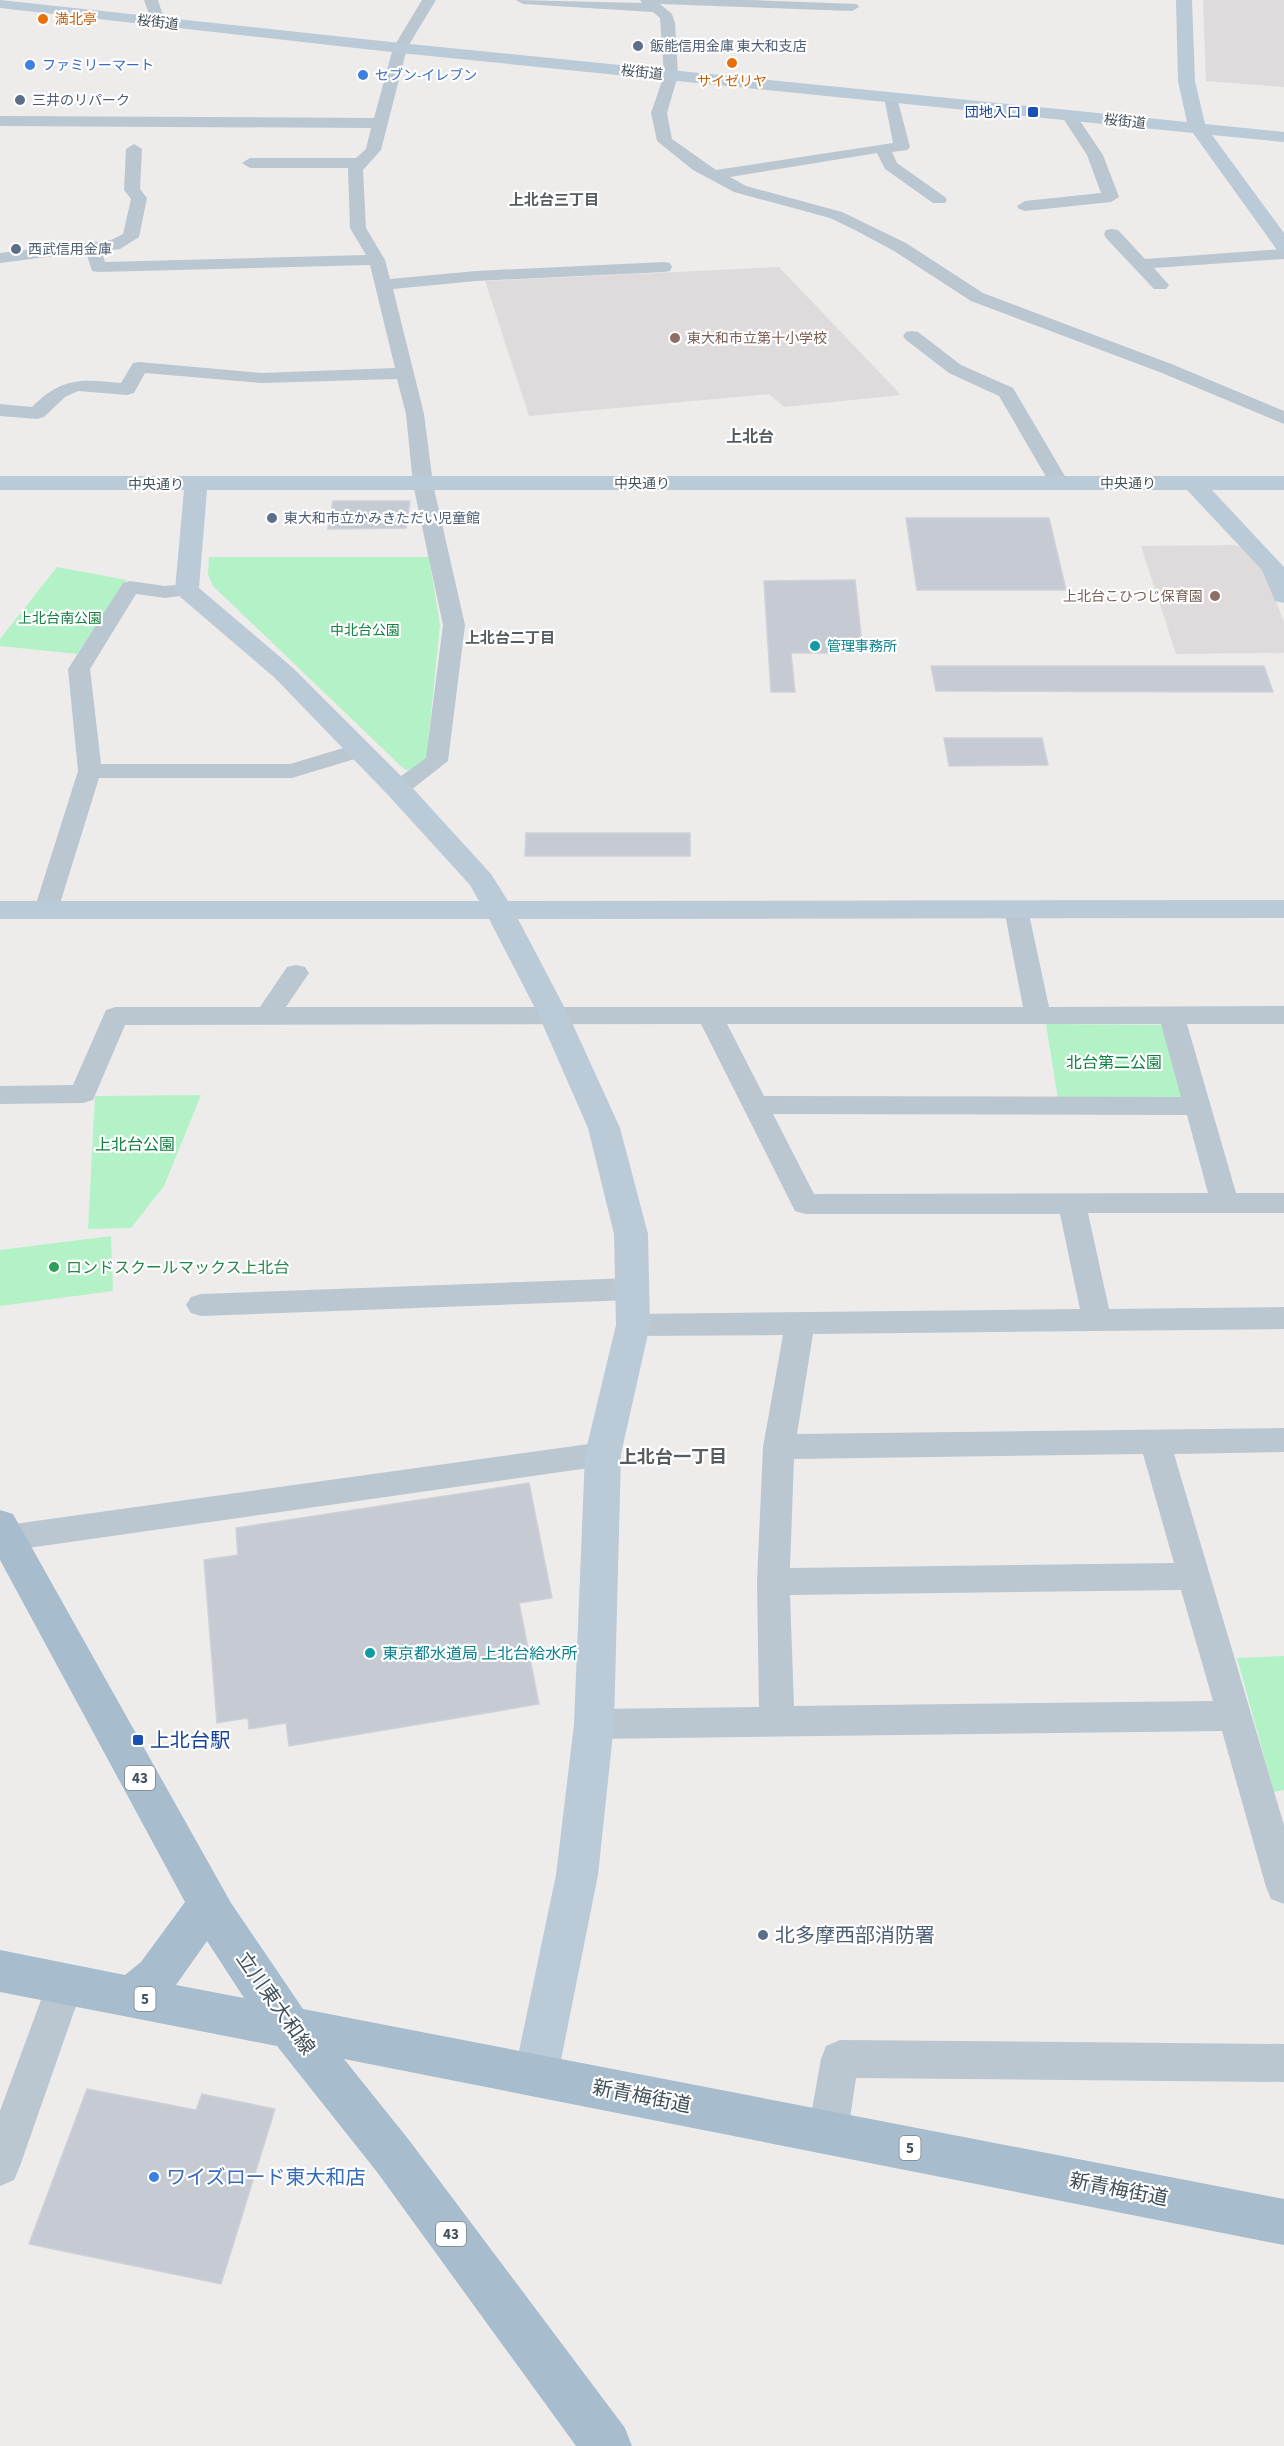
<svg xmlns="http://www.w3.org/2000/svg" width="1284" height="2446" font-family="'Source Sans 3','Noto Sans JP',sans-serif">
	<rect width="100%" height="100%" fill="#eeebeb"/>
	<!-- education -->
	<path fill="#dfdbdd" d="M 1203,0 L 1284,0 L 1284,87 L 1206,81 Z
		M 779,267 L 901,395 L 784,407 L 769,394 L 529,416 L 485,281 Z
		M 1235,545 L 1241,547 L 1263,569 L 1284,622 L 1284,653 L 1176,654 L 1141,546 Z"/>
	<!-- green -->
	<path fill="#b3f2c7" d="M 209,557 L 429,557 L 440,625 L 426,763 L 415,769 L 405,770 L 213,586 L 208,575 Z
		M 57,567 L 127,580 L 77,654 L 0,646 L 0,639 Z
		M 1046,1024 L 1167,1025 L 1184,1099 L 1058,1099 Z
		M 201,1095 L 164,1186 L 131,1228 L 88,1229 L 95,1096 Z
		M 111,1236 L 113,1291 L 0,1306 L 0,1250 Z
		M 1284,1656 L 1284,1790 L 1274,1792 L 1237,1658 Z"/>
	<!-- building -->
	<path fill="#c6cad2" stroke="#ced2d8" stroke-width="1.5" d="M 333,501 L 410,501 L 406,528 L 328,529 Z
		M 906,518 L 1049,518 L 1066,590 L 917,590 Z
		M 855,580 L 863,653 L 791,653 L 795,692 L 771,692 L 764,581 Z
		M 931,666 L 1264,666 L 1273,692 L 936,691 Z
		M 944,738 L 1042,738 L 1048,765 L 949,766 Z
		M 526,833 L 690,833 L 690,856 L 525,856 Z
		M 529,1483 L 552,1598 L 519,1603 L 539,1704 L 289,1746 L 286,1723 L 249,1729 L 248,1718 L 217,1723 L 204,1560 L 238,1555 L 236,1528 Z
		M 87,2089 L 196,2110 L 202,2094 L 275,2109 L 221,2284 L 29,2244 Z"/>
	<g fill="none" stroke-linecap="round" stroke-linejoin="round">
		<!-- street -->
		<path fill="#bac7d0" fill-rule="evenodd" d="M 144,0 L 158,0 L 165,22 L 163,25 L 153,25 Z
			M 422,0 L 436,0 L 407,48 L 381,150 L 363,170 L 366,228 L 385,260 L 390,279 L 476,271 L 664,262 L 670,263 L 672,267 L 670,271 L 664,272 L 476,281 L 393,289 L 424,414 L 433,484 L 465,625 L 448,761 L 406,794 L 398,796 L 390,794 L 386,789 L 390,784 L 426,758 L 443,625 L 413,484 L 406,414 L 397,379 L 261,383 L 145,373 L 134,393 L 127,395 L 78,391 L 65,397 L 44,417 L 37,419 L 0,416 L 0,404 L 32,407 C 62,377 81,379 121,383 L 133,363 L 139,362 L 261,373 L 395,368 L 370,265 L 98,272 L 92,271 L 86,252 L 0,263 L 0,253 L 111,240 L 123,234 L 131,199 L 124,190 L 126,149 L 134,144 L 142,149 L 140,189 L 147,198 L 139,237 L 120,249 L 102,251 L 105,262 L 366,255 L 350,228 L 348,168 L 250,168 L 242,163 L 250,158 L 356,158 L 366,149 L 371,128 L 0,126 L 0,116 L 374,118 L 393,48 Z
			M 516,0 L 642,3 L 640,0 L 750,0 L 857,4 L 859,7 L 852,11 L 660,4 L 672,14 L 675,23 L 678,75 L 667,113 L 672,139 L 716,170 L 893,143 L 884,97 L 891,93 L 896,94 L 910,147 L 907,150 L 892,152 L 897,163 L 945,197 L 947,200 L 945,203 L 933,203 L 885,169 L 877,153 L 730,177 L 746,186 L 842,212 L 906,243 L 983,293 L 1174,365 L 1284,411 L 1284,424 L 1162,373 L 971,301 L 894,251 L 855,230 L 830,218 L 734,192 L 693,170 L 657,141 L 651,113 L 664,75 L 660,18 L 653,12 L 523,4 Z
			M 1069,110 L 1074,112 L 1103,155 L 1119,197 L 1111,202 L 1025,211 L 1019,209 L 1017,206 L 1025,201 L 1101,193 L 1087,155 L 1061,115 Z
			M 1112,229 L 1118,230 L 1145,259 L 1284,249 L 1284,259 L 1154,268 L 1169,285 L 1166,289 L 1154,289 L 1106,238 L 1104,234 L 1106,230 Z
			M 912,331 L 918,332 L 961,365 L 1013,388 L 1069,483 L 1066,487 L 1052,487 L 999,396 L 949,373 L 906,340 L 903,336 L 906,332 Z
			M 130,581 L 165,586 L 187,584 L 194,586 L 197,590 L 194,594 L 165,598 L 136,594 L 90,669 L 101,764 L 290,764 L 360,743 L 368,745 L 371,750 L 368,755 L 292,778 L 99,778 L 58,910 L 55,915 L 46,918 L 37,915 L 34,910 L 78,771 L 68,669 L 123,583 Z
			M 1016,901 L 1025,904 L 1028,909 L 1049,1007 L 1284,1006 L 1284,1024 L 1187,1024 L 1236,1193 L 1284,1193 L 1284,1213 L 1088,1213 L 1109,1309 L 1284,1307 L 1284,1329 L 813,1334 L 797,1434 L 1284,1428 L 1284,1452 L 1174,1454 L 1284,1825 L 1284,1904 L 1271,1899 L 1266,1887 L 1222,1731 L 594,1739 L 582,1735 L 577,1724 L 582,1713 L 594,1709 L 759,1707 L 757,1582 L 763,1447 L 783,1335 L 633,1336 L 622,1333 L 618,1325 L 622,1317 L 633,1314 L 1080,1309 L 1060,1214 L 805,1214 L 795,1211 L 701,1024 L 125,1025 L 93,1100 L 83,1103 L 0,1104 L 0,1086 L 73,1085 L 106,1010 L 115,1007 L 260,1007 L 287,967 L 296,965 L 305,967 L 309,973 L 286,1007 L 1023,1007 L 1004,909 L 1007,904 ZM 727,1024 L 1161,1024 L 1181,1097 L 764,1096 ZM 773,1114 L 1187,1115 L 1208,1193 L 814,1194 ZM 1143,1454 L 1174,1563 L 790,1568 L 794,1459 ZM 1181,1590 L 1213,1701 L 794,1706 L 790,1595 Z
			M 632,1278 L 642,1281 L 647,1289 L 642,1297 L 632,1300 L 201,1316 L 191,1313 L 186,1305 L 191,1297 L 201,1294 Z
			M 603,1442 L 614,1445 L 619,1454 L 614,1463 L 603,1466 L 7,1551 L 0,1549 L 0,1527 L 7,1525 Z
			M 65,1965 L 78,1970 L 84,1983 L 20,2166 L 14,2180 L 0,2186 L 0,2111 L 52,1970 Z
			M 840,2040 L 1284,2044 L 1284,2082 L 856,2078 L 848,2132 L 842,2146 L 828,2152 L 814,2146 L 808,2132 L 821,2059 L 826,2046 Z"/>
		<!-- secondary -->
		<path fill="#bbcad7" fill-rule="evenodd" d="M 0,0 L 400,43 L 1187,122 L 1178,81 L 1176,0 L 1192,0 L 1195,81 L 1205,124 L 1284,132 L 1284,142 L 1212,135 L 1284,233 L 1284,252 L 1277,250 L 1193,133 L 400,53 L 0,8 Z
			M 0,476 L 1284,476 L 1284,490 L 1212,490 L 1284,567 L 1284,603 L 1275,601 L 1262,570 L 1187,490 L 207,490 L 199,588 L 293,668 L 408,783 L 491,874 L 508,901 L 1284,900 L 1284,918 L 518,919 L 569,1016 L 620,1128 L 648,1234 L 650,1325 L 621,1454 L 614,1724 L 598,1875 L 558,2075 L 552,2091 L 536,2097 L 520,2091 L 514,2075 L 556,1875 L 574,1724 L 585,1454 L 616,1325 L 614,1234 L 588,1128 L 539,1016 L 489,919 L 0,919 L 0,901 L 479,901 L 470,885 L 388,795 L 275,678 L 178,595 L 175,590 L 184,490 L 0,490 Z"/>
		<!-- primary -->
		<path fill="#a7bdce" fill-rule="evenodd" d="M 0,1510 L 13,1514 L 231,1903 L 303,2009 L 1284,2199 L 1284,2245 L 344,2059 L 409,2140 L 625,2428 L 632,2446 L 576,2446 L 377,2172 L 277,2046 L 0,1992 L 0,1950 L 125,1975 L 141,1962 L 185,1902 L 0,1560 ZM 207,1941 L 244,1998 L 176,1985 Z"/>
	</g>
	<!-- markers -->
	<g fill="#e8710a" stroke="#fff" stroke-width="2">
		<circle cx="43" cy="19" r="6"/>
		<circle cx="732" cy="63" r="6"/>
	</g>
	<g fill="#5c6f8a" stroke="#fff" stroke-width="2">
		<circle cx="638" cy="46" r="6"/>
		<circle cx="20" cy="100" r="6"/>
		<circle cx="16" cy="249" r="6"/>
		<circle cx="272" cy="518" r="6"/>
		<circle cx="763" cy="1935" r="6"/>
	</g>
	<g fill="#3f7fe0" stroke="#fff" stroke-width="2">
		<circle cx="30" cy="65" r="6"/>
		<circle cx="363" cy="75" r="6"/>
		<circle cx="154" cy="2177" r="6"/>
	</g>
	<g fill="#1a4fb4" stroke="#fff" stroke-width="2">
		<rect x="1027" y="106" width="12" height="12" rx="3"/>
		<rect x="132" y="1734" width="12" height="12" rx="3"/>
	</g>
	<g fill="#8d6e63" stroke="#fff" stroke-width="2">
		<circle cx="675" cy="338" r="6"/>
		<circle cx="1215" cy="596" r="6"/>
	</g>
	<g fill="#0f9aa8" stroke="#fff" stroke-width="2">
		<circle cx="815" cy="646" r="6"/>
		<circle cx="370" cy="1653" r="6"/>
	</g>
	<circle fill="#2e9e5b" stroke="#fff" stroke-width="2" cx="54" cy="1267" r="6"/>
	<g text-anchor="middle" stroke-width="4.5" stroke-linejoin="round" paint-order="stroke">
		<!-- far-food labels -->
		<g font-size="14" fill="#c56008" stroke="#fff" text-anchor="start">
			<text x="55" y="24">満北亭</text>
			<text x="732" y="86" text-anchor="middle">サイゼリヤ</text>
		</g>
		<!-- far-street labels -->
		<g font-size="14" fill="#42505a" stroke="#fff">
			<text transform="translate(158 22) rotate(7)" y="5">桜街道</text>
			<text transform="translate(642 72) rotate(6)" y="5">桜街道</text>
			<text transform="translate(1125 121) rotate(6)" y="5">桜街道</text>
			<text x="642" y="488">中央通り</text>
			<text x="1128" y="488">中央通り</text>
			<text x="156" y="489">中央通り</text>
		</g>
		<!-- far-service labels -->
		<g font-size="14" fill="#4e5e75" stroke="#fff" text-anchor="start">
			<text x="650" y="51">飯能信用金庫 東大和支店</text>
			<text x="32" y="105">三井のリパーク</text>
			<text x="28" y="254">西武信用金庫</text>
			<text x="284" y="523">東大和市立かみきただい児童館</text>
		</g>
		<!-- far-shop labels -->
		<g font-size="14" fill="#366cbe" stroke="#fff" text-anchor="start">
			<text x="42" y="70">ファミリーマート</text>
			<text x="375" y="80">セブン-イレブン</text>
		</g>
		<!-- far-transit labels -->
		<g font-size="14" fill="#164399" stroke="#fff" text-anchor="end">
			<text x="1021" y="117">団地入口</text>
		</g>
		<!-- far-education labels -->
		<g font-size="14" fill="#785e54" stroke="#fff" text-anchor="start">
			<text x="687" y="343">東大和市立第十小学校</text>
			<text x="1203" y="601" text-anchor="end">上北台こひつじ保育園</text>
		</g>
		<!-- far-park labels -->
		<g font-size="14" fill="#0e803f" stroke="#fff">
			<text x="60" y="623">上北台南公園</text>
			<text x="365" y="635">中北台公園</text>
		</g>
		<!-- far-culture labels -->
		<g font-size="14" fill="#0d838f" stroke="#fff" text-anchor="start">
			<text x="827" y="651">管理事務所</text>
		</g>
		<!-- far-neighbourhood labels -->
		<g font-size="15" font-weight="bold" fill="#575c61" stroke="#fff">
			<text x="554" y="205">上北台三丁目</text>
			<text x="510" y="643">上北台二丁目</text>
		</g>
		<!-- shield labels -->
		<g fill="#fff" stroke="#7b848c" stroke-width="1.5">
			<rect x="125" y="1766" width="30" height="24" rx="4.5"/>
			<rect x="134.5" y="1987" width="21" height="24" rx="4.5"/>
			<rect x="899.5" y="2136" width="21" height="24" rx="4.5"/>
			<rect x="436" y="2222" width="30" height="24" rx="4.5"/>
		</g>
		<g font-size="15" font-weight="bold" fill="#42505a">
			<text x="140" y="1783">43</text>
			<text x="145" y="2004">5</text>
			<text x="910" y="2153">5</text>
			<text x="451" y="2239">43</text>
		</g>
		<!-- far-quarter labels -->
		<g font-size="16" font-weight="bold" fill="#575c61" stroke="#fff">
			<text x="750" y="442">上北台</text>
		</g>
		<!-- park labels -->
		<g font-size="16" fill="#0e803f" stroke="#fff">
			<text x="1114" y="1068">北台第二公園</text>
			<text x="135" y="1150">上北台公園</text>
		</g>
		<!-- leisure labels -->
		<g font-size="16" fill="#27864d" stroke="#fff" text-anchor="start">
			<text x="66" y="1273">ロンドスクールマックス上北台</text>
		</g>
		<!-- culture labels -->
		<g font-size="16" fill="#0d838f" stroke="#fff" text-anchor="start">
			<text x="382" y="1659">東京都水道局 上北台給水所</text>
		</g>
		<!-- neighbourhood labels -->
		<g font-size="18" font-weight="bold" fill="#575c61" stroke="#fff">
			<text x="673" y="1463">上北台一丁目</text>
		</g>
		<!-- near-transit labels -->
		<g font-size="20" fill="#164399" stroke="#fff" text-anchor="start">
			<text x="150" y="1747">上北台駅</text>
		</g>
		<!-- near-service labels -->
		<g font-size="20" fill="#4e5e75" stroke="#fff" text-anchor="start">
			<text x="775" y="1942">北多摩西部消防署</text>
		</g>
		<!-- near-street labels -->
		<g font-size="20" fill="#42505a" stroke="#fff">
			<text transform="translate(276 2003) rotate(55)" y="7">立川東大和線</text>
			<text transform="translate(642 2096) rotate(11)" y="7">新青梅街道</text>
			<text transform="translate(1119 2189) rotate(11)" y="7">新青梅街道</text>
		</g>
		<!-- near-shop labels -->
		<g font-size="20" fill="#366cbe" stroke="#fff" text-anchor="start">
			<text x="166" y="2184">ワイズロード東大和店</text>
		</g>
	</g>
</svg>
